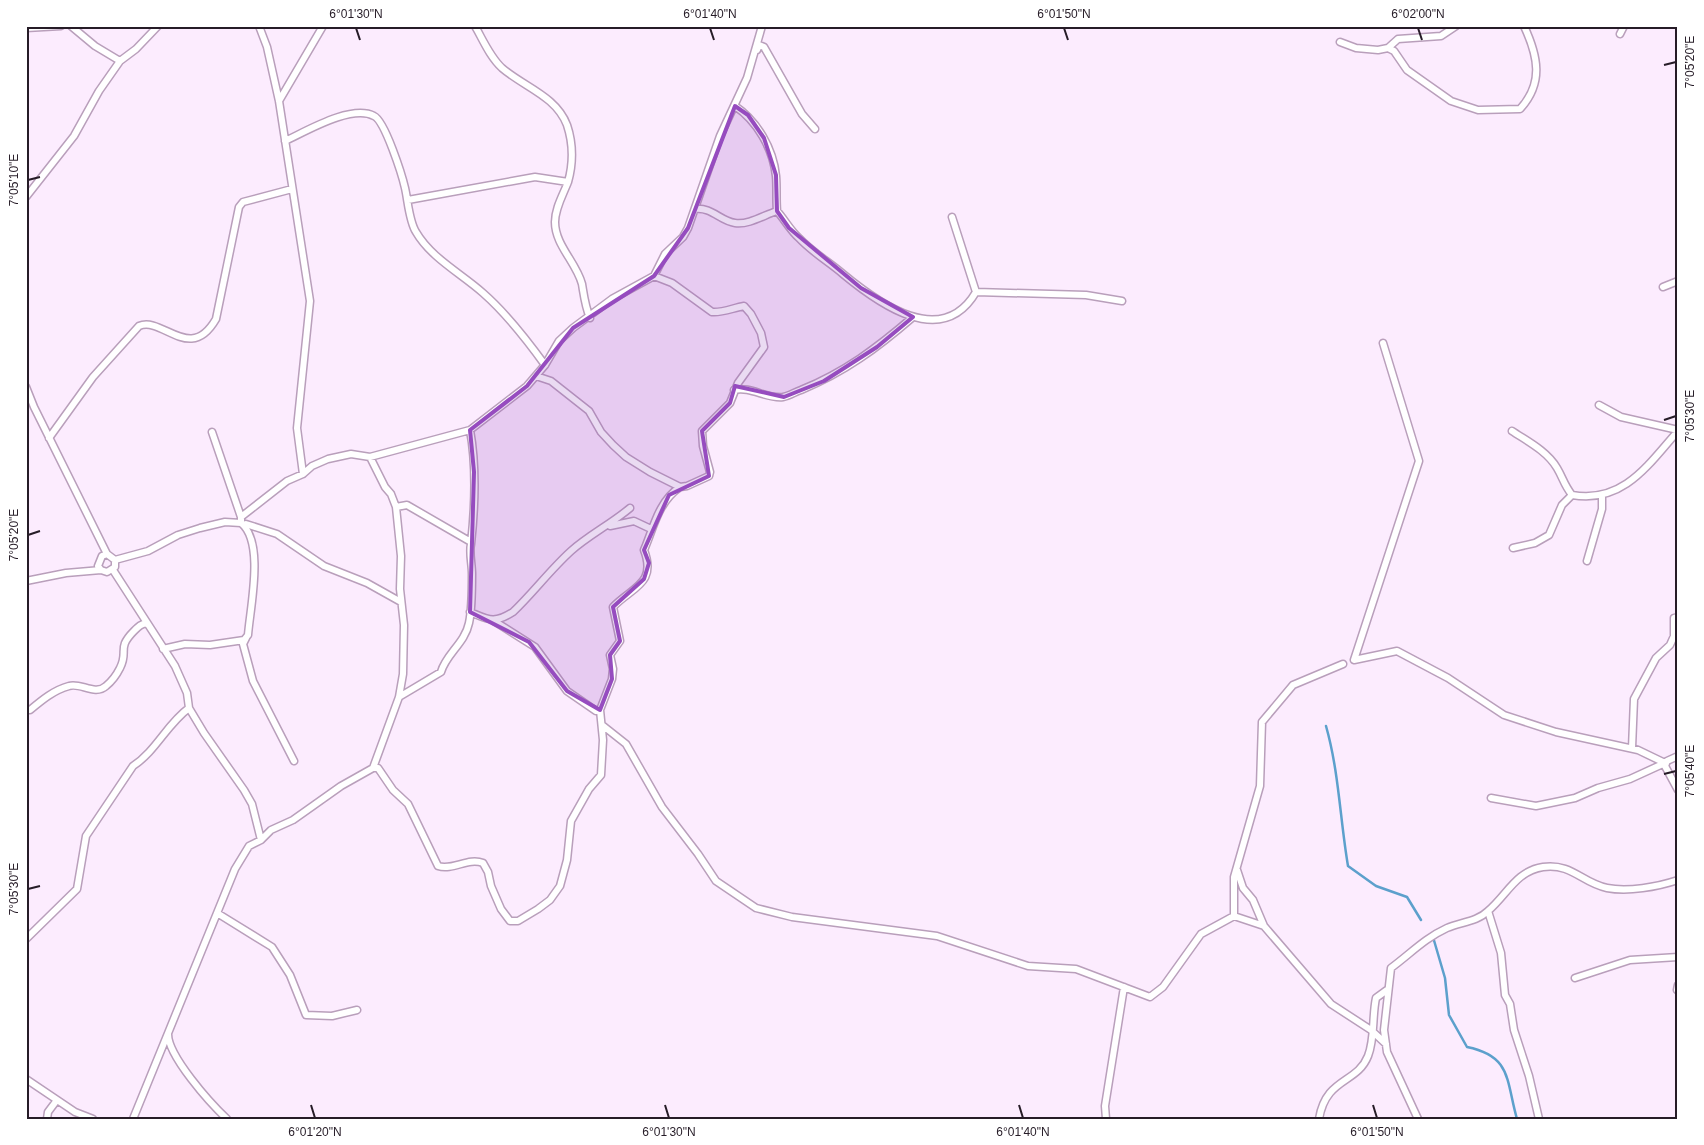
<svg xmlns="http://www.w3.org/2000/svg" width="1704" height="1145" font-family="Helvetica,sans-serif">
	<rect width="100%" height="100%" fill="#fcecfe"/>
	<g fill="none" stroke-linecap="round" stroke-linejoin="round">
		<!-- stream -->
		<path stroke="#5ca0cc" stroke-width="2.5" d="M 1326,726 C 1339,772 1340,819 1348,866 L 1376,886 L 1407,897 L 1421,920
			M 1433,937 L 1445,978 L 1449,1015 L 1467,1047 C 1512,1056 1506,1081 1517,1119"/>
		<defs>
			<path id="street" d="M 71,26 L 95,46 L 120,61
				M 259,26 L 267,47 L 279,101 L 310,301 L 297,428 L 303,474
				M 475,26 C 483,40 490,57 502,68 C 524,87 556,96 567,125 C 573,143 573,164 568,182 C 563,195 555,208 555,222 C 555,245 576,262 582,284 C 584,296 585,306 590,318
				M 26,28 L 61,26
				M 1620,34 L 1624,26
				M 1340,42 L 1356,48 L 1378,50 L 1388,48 L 1398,39 L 1441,36 L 1456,26
				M 1388,48 L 1394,51 L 1407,70 L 1451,101 L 1478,110 L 1520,109 C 1544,83 1538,56 1524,26
				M 757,50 L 759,45 L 764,47 L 802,114 L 815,129
				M 279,101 L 323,26
				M 735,106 C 757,121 773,148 776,176 C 777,187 776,199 777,211
				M 285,141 C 305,132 351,104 374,116 C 385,121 402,175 405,188 C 408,201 409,221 416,232 C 431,258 462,274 483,293 C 507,314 527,340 545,365
				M 26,197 L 74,136 L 99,91 L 120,61 L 136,49 L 158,26
				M 408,200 L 535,177 L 568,182
				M 695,209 C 712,207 720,221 735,223 C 749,225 764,215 777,211 C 785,220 790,230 799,238 C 812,252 829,262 843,274 C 878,303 942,350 976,292 L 952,217
				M 1663,287 L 1678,281
				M 976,292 L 1086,295 L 1122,301
				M 1383,343 L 1419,461 L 1354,660 L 1397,651 L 1448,678 L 1504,715 L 1556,732 L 1638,750 L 1665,763
				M 536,376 L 551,381 L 589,411 L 601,432 L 613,445 L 626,457 L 650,472 L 680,487 L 687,486 L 709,476 L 710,472 L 703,446 L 702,431 L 730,403 L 738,383 L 764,347 L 761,333 L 751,314 L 744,306 C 733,308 722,313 712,312 L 672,283 L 654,276
				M 26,387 L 34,407 L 107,554 L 115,560 L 115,567 L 107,572 L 101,570 L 98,566 L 102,556 L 107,554
				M 734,390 C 751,386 766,399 783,397 C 789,396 795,392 801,390 C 845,372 877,348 913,317
				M 1599,405 L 1621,417 L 1678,430
				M 1512,431 C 1527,441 1547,451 1557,468 C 1563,478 1564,485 1572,495 C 1623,504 1648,465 1678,431
				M 212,432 L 241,517
				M 49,438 L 93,377 L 139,326 C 163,316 190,364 216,319 L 239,207 L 243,202 L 292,189
				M 396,507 L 407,505 L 471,542
				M 244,525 L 246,524 L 277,534 L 324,566 L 367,583 L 401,602
				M 610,526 L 634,521 L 651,529
				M 1513,548 L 1535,543 L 1549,535 L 1562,505 L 1572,495
				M 115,560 L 148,551 L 178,535 L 200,528 L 225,522 L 241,523 L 241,517 L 287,481 L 303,474 L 312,466 L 328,459 L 351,454 L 370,457 L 470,430 L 527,386 L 545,365 L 559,341 L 573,328 L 612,299 L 654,276 L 665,254 L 683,237 L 688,228 L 720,136 L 747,78 L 762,26
				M 1587,561 L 1602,509 L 1602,496
				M 113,570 L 175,666 L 187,693 L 189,708 L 204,733 L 244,790 L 252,804 L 261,840 L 249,846 L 235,869 L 133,1119
				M 26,581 L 66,573 L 101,570
				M 470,612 C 489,620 494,624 513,612 C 533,593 550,570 571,551 C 589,535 611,524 630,508
				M 494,621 L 535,647 L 567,691 L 596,711 L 600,710 L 612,679 L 613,669 L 610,655 L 620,641 L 613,607 C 632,587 657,584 644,550 C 654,527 658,502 680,487
				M 246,638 L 243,644 L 253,681 L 294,761
				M 163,649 L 185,644 L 210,645 L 244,640 L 248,635 C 250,608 265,542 241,523
				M 399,697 L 441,672 C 446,654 465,643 469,623 C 472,609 472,589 472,574 C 472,564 469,553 471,544 C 475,507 477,468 470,430
				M 26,710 L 30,710 C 42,700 54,690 69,686 C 80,682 95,696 106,686 C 111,682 117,674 120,668 C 129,651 116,649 134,631 C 139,626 141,624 147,623
				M 602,725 L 626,744 L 662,807 L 698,854 L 716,881 L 756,908 L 792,917 L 937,936 L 1028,966 L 1076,969 L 1150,997 L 1163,987 L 1201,934 L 1234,916
				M 1632,748 L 1634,699 L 1656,658 L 1670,645 L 1674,636 L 1674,618 L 1678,617
				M 1678,756 L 1667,761 L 1665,766 L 1678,790
				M 373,768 L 378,768 L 393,790 L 408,804 L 438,866 C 453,871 468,857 483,863 L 488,872 L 491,886 L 501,909 L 510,921 L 518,921 L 538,909 L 550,900 L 560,886 L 567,860 L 571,821 L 589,789 L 601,775 L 603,740 L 600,710
				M 1491,798 L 1536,806 L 1575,798 L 1598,788 L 1630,779 L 1665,763
				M 261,840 L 271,830 L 293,820 L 341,786 L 373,768 L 399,697 L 403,674 L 404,625 L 400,589 L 401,556 L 396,507 L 391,494 L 385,487 L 370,457
				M 1237,870 L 1243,888 L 1253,900 L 1264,926 L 1331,1004 L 1371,1030 L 1386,1044
				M 1488,911 L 1501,953 L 1505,995 L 1510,1004 L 1514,1030 L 1529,1076 L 1539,1119
				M 217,913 L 272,947 L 290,975 L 306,1015 L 332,1016 L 357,1010
				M 1234,916 L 1234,877 L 1260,786 L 1262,722 L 1293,685 L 1343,664
				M 1234,916 L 1264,926
				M 26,939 L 77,889 L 86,836 L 133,766 C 156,751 167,724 189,708
				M 1575,978 L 1630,960 L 1678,957
				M 1677,990 L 1678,985
				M 168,1034 C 168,1056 210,1103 227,1119
				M 26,1079 L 75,1112 L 93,1119
				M 47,1119 L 48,1112 L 57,1100
				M 1106,1119 L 1105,1106 L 1124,987
				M 1319,1119 C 1326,1077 1357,1084 1368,1056 C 1375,1039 1372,1016 1376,998 L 1387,990
				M 1418,1119 L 1387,1052 L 1384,1030 L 1391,968 C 1410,954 1425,938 1447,928 C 1460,922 1477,922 1488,911 C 1507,895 1516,871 1543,867 C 1572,863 1582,883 1607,888 C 1628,892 1657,887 1678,880"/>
		</defs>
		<!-- street casing -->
		<use href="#street" stroke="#b99fbb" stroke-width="9"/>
		<!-- street -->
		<use href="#street" stroke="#fff" stroke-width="6"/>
	</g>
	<!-- marked area -->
	<path fill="#964cbf" fill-opacity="0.2" stroke="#964cbf" stroke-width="4" stroke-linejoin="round" d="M 735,106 L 748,115 L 764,138 L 776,175 L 777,211 L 789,228 L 861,288 L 913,317 L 877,347 L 824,381 L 784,397 L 735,386 L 730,403 L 702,431 L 709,476 L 669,495 L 644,550 L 649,563 L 644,579 L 613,607 L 620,641 L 610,655 L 612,679 L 600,710 L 567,691 L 529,642 L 470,612 L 474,472 L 470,430 L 527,386 L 573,328 L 654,276 L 688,228 Z"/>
	<!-- ticks -->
	<path fill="none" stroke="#261c27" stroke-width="2" d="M 356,28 L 360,40M 710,28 L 714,40M 1064,28 L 1068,40M 1418,28 L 1422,40M 1664,65 L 1676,62M 28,180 L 40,177M 1664,420 L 1676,416M 28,535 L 40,531M 1664,774 L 1676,771M 28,889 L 40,886M 311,1105 L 315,1118M 665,1105 L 669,1118M 1019,1105 L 1023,1118M 1373,1105 L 1377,1118"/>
	<!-- border -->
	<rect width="1704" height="1145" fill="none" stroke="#ffffff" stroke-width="55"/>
	<rect x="28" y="28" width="1648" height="1090" fill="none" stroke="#261c27" stroke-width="2"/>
	<g font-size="12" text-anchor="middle" fill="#261c27">
		<text x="356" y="18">6°01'30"N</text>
		<text x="710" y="18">6°01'40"N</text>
		<text x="1064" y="18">6°01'50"N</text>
		<text x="1418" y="18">6°02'00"N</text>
		<text transform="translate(1690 62) rotate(-90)" y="4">7°05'20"E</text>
		<text transform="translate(14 180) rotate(-90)" y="4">7°05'10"E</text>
		<text transform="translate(1690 416) rotate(-90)" y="4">7°05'30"E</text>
		<text transform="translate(14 535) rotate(-90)" y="4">7°05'20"E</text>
		<text transform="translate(1690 771) rotate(-90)" y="4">7°05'40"E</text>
		<text transform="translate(14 889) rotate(-90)" y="4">7°05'30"E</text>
		<text x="315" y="1136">6°01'20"N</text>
		<text x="669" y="1136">6°01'30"N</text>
		<text x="1023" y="1136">6°01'40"N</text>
		<text x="1377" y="1136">6°01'50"N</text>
	</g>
</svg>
